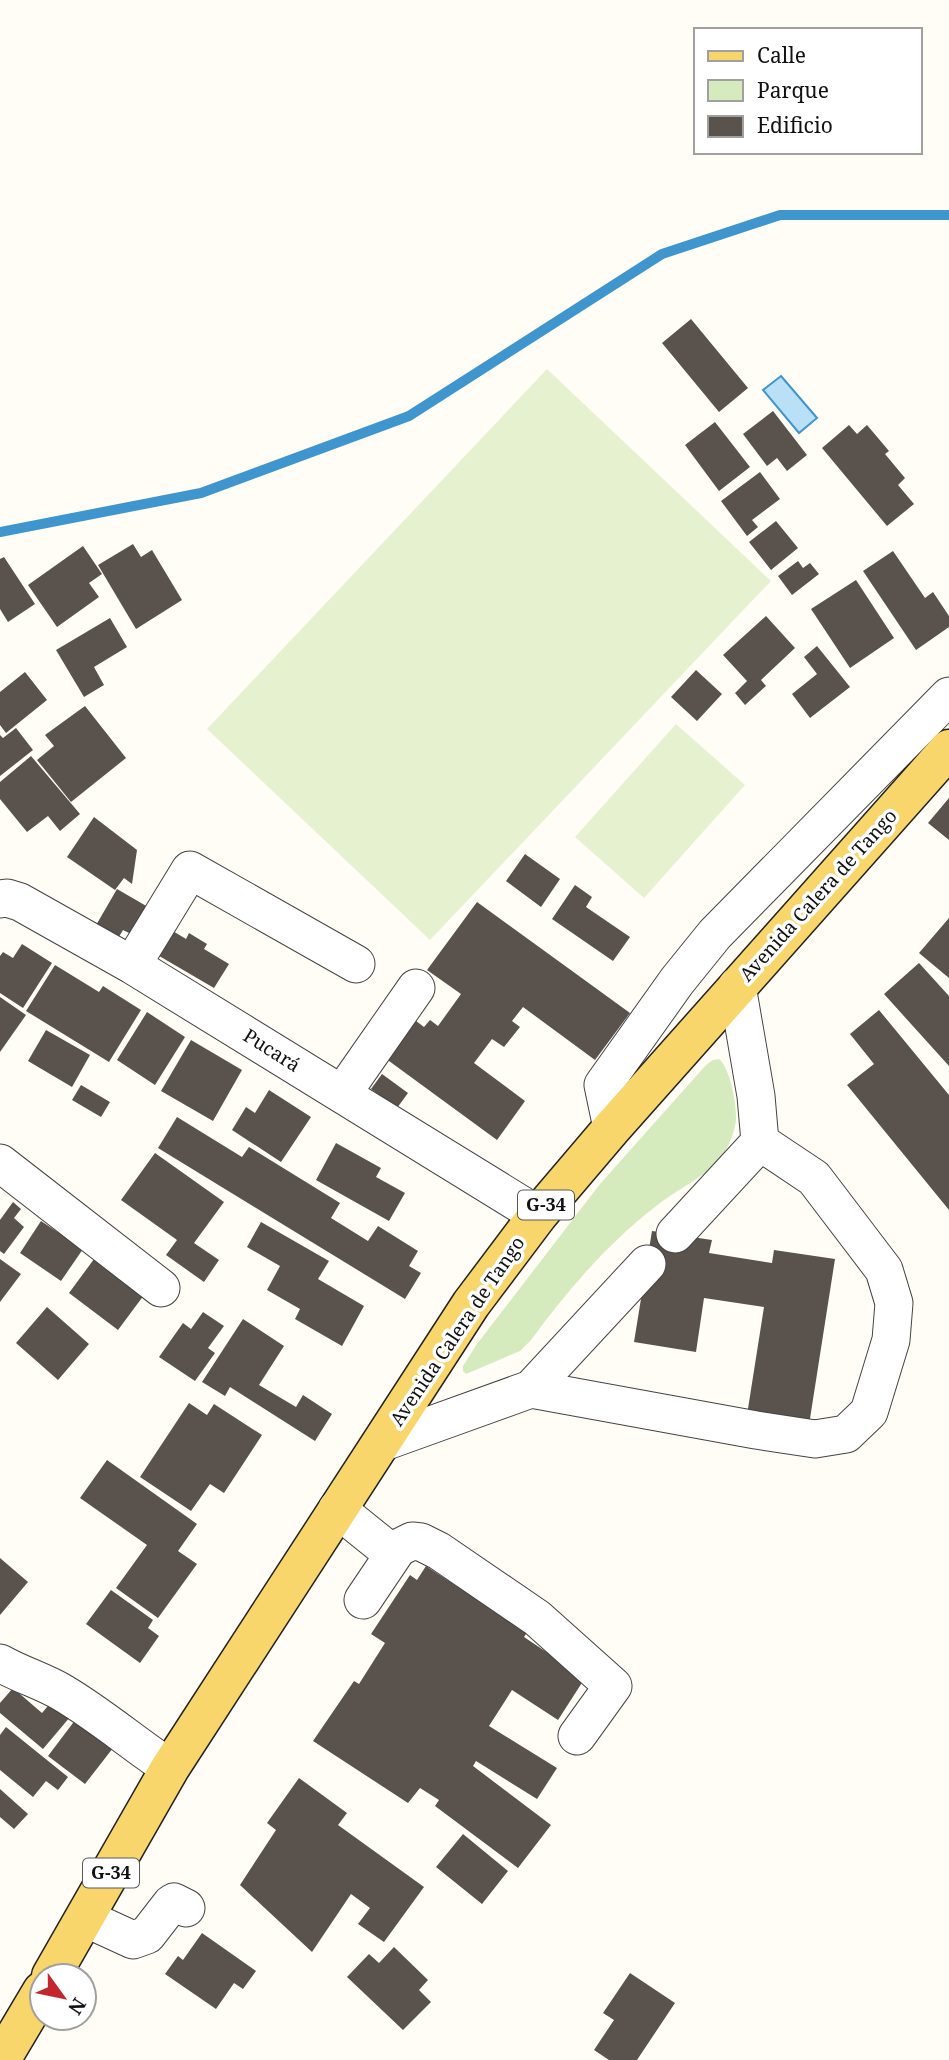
<svg xmlns="http://www.w3.org/2000/svg" width="949" height="2060" font-family="'Noto Serif',serif">
	<rect width="100%" height="100%" fill="#fffdf5"/>
	<!-- green -->
	<path fill="#d5ebbd" d="M 719,1059 C 730,1068 737,1105 736,1120 C 735,1131 729,1146 723,1155 C 705,1178 677,1189 655,1207 C 607,1244 567,1291 531,1340 L 520,1351 L 466,1374 L 463,1371 L 463,1366 L 477,1344 L 600,1184 L 706,1065 L 713,1060 Z"/>
	<!-- pitch -->
	<path fill="#e6f2cf" d="M 547,369 L 771,581 L 430,940 L 207,729 Z
		M 676,724 L 745,785 L 644,898 L 575,837 Z"/>
	<!-- water -->
	<path fill="#b9e0f7" stroke="#3f96cf" stroke-width="2" d="M 781,376 L 817,418 L 799,433 L 763,390 Z"/>
	<g fill="none" stroke-linecap="round" stroke-linejoin="round">
		<!-- stream -->
		<path stroke="#3f96cf" stroke-width="10" d="M 0,532 L 201,493 L 409,416 L 662,254 L 780,215 L 949,215"/>
	</g>
	<!-- building -->
	<path fill="#5a524d" d="M 691,319 L 748,388 L 719,412 L 662,343 Z
		M 773,411 L 807,455 L 787,471 L 777,458 L 767,466 L 743,434 Z
		M 715,422 L 750,467 L 719,491 L 685,445 Z
		M 849,425 L 857,434 L 867,425 L 889,451 L 885,454 L 905,478 L 898,485 L 914,504 L 887,526 L 822,448 Z
		M 760,472 L 780,499 L 752,520 L 758,527 L 747,536 L 721,501 Z
		M 776,521 L 798,548 L 771,570 L 749,542 Z
		M 133,544 L 141,557 L 152,550 L 182,600 L 136,629 L 98,565 Z
		M 83,546 L 102,574 L 89,583 L 99,597 L 57,627 L 28,585 Z
		M 893,551 L 925,598 L 933,592 L 949,616 L 949,627 L 916,650 L 863,571 Z
		M 4,557 L 35,604 L 8,622 L 0,609 L 0,559 Z
		M 798,561 L 803,568 L 810,563 L 819,574 L 792,595 L 778,576 Z
		M 856,580 L 894,638 L 850,668 L 811,609 Z
		M 766,616 L 795,648 L 761,680 L 766,686 L 745,705 L 735,693 L 747,681 L 723,655 Z
		M 110,618 L 127,647 L 94,667 L 104,685 L 84,697 L 56,650 Z
		M 817,646 L 850,687 L 810,718 L 792,694 L 817,674 L 804,657 Z
		M 696,670 L 722,694 L 697,721 L 671,697 Z
		M 25,672 L 47,700 L 6,733 L 0,725 L 0,692 Z
		M 85,706 L 126,758 L 71,802 L 37,760 L 54,746 L 45,735 Z
		M 16,728 L 33,750 L 0,776 L 0,735 L 3,738 Z
		M 31,756 L 80,814 L 60,831 L 48,816 L 27,832 L 0,799 L 0,782 Z
		M 949,798 L 949,840 L 928,823 Z
		M 94,817 L 137,850 L 132,884 L 124,878 L 115,890 L 67,857 Z
		M 525,854 L 560,879 L 541,907 L 506,881 Z
		M 575,885 L 592,897 L 586,907 L 630,937 L 613,961 L 552,919 Z
		M 117,889 L 148,907 L 131,934 L 123,930 L 117,940 L 95,927 Z
		M 477,902 L 630,1013 L 595,1060 L 523,1007 L 512,1021 L 520,1027 L 504,1047 L 492,1039 L 474,1063 L 525,1101 L 497,1140 L 374,1050 L 403,1011 L 424,1027 L 430,1020 L 438,1026 L 461,994 L 427,970 Z
		M 949,918 L 949,978 L 919,953 Z
		M 163,925 L 186,939 L 189,933 L 207,944 L 204,949 L 229,964 L 214,988 L 149,950 Z
		M 22,944 L 52,963 L 23,1008 L 0,993 L 0,956 L 3,952 L 13,958 Z
		M 919,963 L 949,996 L 949,1066 L 884,994 Z
		M 55,965 L 99,992 L 103,986 L 141,1010 L 109,1062 L 26,1011 Z
		M 0,997 L 26,1015 L 0,1052 Z
		M 879,1010 L 949,1095 L 949,1210 L 847,1085 L 874,1064 L 850,1034 Z
		M 147,1012 L 185,1037 L 155,1085 L 117,1060 Z
		M 46,1030 L 90,1055 L 72,1087 L 28,1061 Z
		M 191,1040 L 242,1070 L 213,1121 L 161,1091 Z
		M 382,1074 L 408,1093 L 397,1108 L 371,1089 Z
		M 81,1085 L 110,1102 L 101,1117 L 72,1100 Z
		M 269,1090 L 311,1117 L 281,1162 L 232,1130 L 246,1107 L 255,1113 Z
		M 177,1117 L 242,1157 L 249,1147 L 340,1203 L 331,1218 L 368,1241 L 378,1226 L 418,1251 L 409,1266 L 421,1273 L 405,1299 L 158,1148 Z
		M 336,1143 L 381,1168 L 376,1177 L 405,1193 L 389,1221 L 316,1180 Z
		M 155,1153 L 224,1202 L 194,1243 L 219,1260 L 204,1282 L 166,1255 L 177,1240 L 121,1200 Z
		M 13,1202 L 21,1209 L 14,1218 L 24,1227 L 4,1254 L 0,1251 L 0,1220 Z
		M 41,1221 L 83,1249 L 61,1281 L 20,1253 Z
		M 261,1222 L 329,1261 L 318,1279 L 364,1306 L 342,1346 L 295,1319 L 300,1309 L 267,1290 L 280,1266 L 247,1247 Z
		M 652,1231 L 712,1240 L 709,1253 L 772,1263 L 774,1250 L 835,1259 L 809,1425 L 747,1415 L 764,1307 L 704,1298 L 696,1352 L 634,1342 Z
		M 97,1255 L 147,1291 L 118,1330 L 69,1293 Z
		M 0,1259 L 21,1274 L 0,1302 Z
		M 47,1307 L 89,1344 L 58,1380 L 16,1343 Z
		M 203,1312 L 224,1326 L 208,1348 L 215,1353 L 195,1381 L 159,1357 L 183,1323 L 191,1329 Z
		M 243,1319 L 284,1346 L 259,1385 L 296,1407 L 303,1395 L 332,1414 L 315,1441 L 230,1387 L 225,1396 L 202,1382 Z
		M 189,1403 L 207,1415 L 214,1404 L 262,1435 L 224,1493 L 210,1484 L 191,1511 L 140,1477 Z
		M 107,1460 L 197,1524 L 178,1551 L 197,1564 L 158,1618 L 116,1588 L 147,1545 L 80,1498 Z
		M 0,1558 L 28,1582 L 0,1615 Z
		M 426,1566 L 458,1587 L 461,1583 L 530,1628 L 524,1637 L 585,1678 L 558,1720 L 512,1690 L 489,1726 L 557,1768 L 537,1799 L 476,1761 L 473,1766 L 551,1825 L 518,1868 L 435,1806 L 439,1800 L 420,1788 L 408,1803 L 313,1741 L 354,1681 L 359,1684 L 385,1643 L 371,1634 L 410,1575 L 417,1580 Z
		M 111,1590 L 153,1620 L 148,1628 L 159,1636 L 140,1663 L 86,1624 Z
		M 13,1688 L 42,1713 L 52,1701 L 70,1717 L 43,1749 L 0,1713 L 0,1703 Z
		M 76,1719 L 113,1748 L 85,1784 L 48,1756 Z
		M 6,1727 L 68,1777 L 58,1790 L 46,1781 L 33,1797 L 0,1770 L 0,1735 Z
		M 299,1778 L 347,1813 L 338,1825 L 424,1887 L 384,1942 L 358,1924 L 370,1908 L 351,1894 L 312,1952 L 240,1885 L 276,1830 L 267,1823 Z
		M 0,1789 L 28,1814 L 14,1829 L 0,1817 Z
		M 463,1834 L 508,1871 L 482,1904 L 436,1867 Z
		M 202,1933 L 256,1971 L 243,1989 L 234,1983 L 216,2009 L 165,1974 L 178,1956 L 183,1960 Z
		M 394,1947 L 428,1980 L 419,1990 L 431,2002 L 403,2030 L 347,1977 L 369,1954 L 379,1963 Z
		M 630,1973 L 675,2003 L 637,2060 L 609,2060 L 594,2050 L 614,2020 L 603,2013 Z"/>
	<g fill="none" stroke-linecap="round" stroke-linejoin="round">
		<defs>
			<path id="minor" d="M 0,899 L 7,898 L 20,902 L 132,965 L 538,1215
				M 132,965 L 190,870 L 356,964
				M 342,1094 L 416,988
				M 612,1128 L 603,1085 L 677,981 L 715,934 L 949,696
				M 0,1163 L 161,1288
				M 675,1234 L 760,1142 L 756,1096 L 737,986
				M 531,1389 L 756,1430 L 815,1439 L 846,1434 L 869,1412 L 891,1340 L 894,1303 L 884,1270 L 814,1178 L 760,1142
				M 381,1443 L 531,1389 L 647,1264
				M 337,1509 L 393,1554
				M 363,1600 L 398,1548 L 412,1541 L 421,1542 L 439,1551 L 537,1618 L 613,1686 L 577,1736
				M 0,1663 C 21,1675 43,1681 63,1693 C 100,1715 134,1744 170,1768
				M 85,1918 L 133,1940 L 147,1935 L 171,1904 L 174,1902 L 186,1908"/>
			<path id="major" d="M 51,1976 L 170,1768 L 471,1304 L 538,1215 L 612,1128 L 949,749
				M 1,2060 L 42,1991"/>
		</defs>
		<!-- minor casing -->
		<use href="#minor" stroke="#444" stroke-width="39"/>
		<!-- major casing -->
		<use href="#major" stroke="#222" stroke-width="41"/>
		<!-- minor -->
		<use href="#minor" stroke="#fff" stroke-width="37"/>
		<!-- major -->
		<use href="#major" stroke="#f9d66b" stroke-width="38"/>
	</g>
	<g text-anchor="middle" stroke-width="7" stroke-linejoin="round" paint-order="stroke">
		<!-- shield labels -->
		<g fill="#fff" stroke="#585858" stroke-width="2">
			<rect x="518" y="1190.5" width="56" height="29" rx="5"/>
			<rect x="83" y="1858.5" width="56" height="29" rx="5"/>
		</g>
		<g font-size="18" font-weight="bold" fill="#111">
			<text x="546" y="1211">G-34</text>
			<text x="111" y="1879">G-34</text>
		</g>
		<!-- street labels -->
		<g font-size="19" fill="#111" stroke="#fff">
			<text transform="translate(818 895) rotate(-48)" y="7">Avenida Calera de Tango</text>
			<text transform="translate(272 1050) rotate(32)" y="7">Pucará</text>
			<text transform="translate(457 1331) rotate(-56)" y="7">Avenida Calera de Tango</text>
		</g>
	</g>
	<!-- legend -->
	<rect x="694" y="28" width="228" height="126" fill="#ffffff" stroke="#a0a0a0" stroke-width="2"/>
	<rect x="708" y="51" width="35" height="10" fill="#f9d66b" stroke="#a0a0a0" stroke-width="2"/>
	<text x="757" y="63" font-size="21" fill="#111111">Calle</text>
	<rect x="708" y="80" width="35" height="21" fill="#d5ebbd" stroke="#a0a0a0" stroke-width="2"/>
	<text x="757" y="98" font-size="21" fill="#111111">Parque</text>
	<rect x="708" y="116" width="35" height="21" fill="#5a524d" stroke="#a0a0a0" stroke-width="2"/>
	<text x="757" y="133" font-size="21" fill="#111111">Edificio</text>
	<!-- north arrow -->
	<g transform="translate(63 1997) rotate(123)"><circle r="33" fill="#ffffff" stroke="#a0a0a0" stroke-width="2"/>
	<path d="M0-5L12 26L0 18L-12 26Z" fill="#c4262e"/>
	<text y="-10" font-size="19" font-weight="bold" text-anchor="middle" fill="#111111">N</text>
	</g>
</svg>
